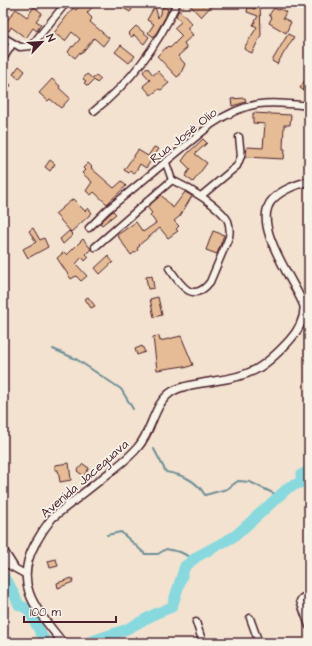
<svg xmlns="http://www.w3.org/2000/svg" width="312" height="646" font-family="'Architects Daughter',sans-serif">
	<rect width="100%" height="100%" fill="#f2e2cf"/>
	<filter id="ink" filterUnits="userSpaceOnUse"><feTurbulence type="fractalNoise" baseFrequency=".025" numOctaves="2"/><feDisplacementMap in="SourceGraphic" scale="8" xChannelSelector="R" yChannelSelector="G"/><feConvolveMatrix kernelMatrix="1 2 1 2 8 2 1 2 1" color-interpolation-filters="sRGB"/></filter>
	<g filter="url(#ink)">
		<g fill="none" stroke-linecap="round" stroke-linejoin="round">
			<!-- stream -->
			<path stroke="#6f8f96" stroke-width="2" d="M 53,349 L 76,359 L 121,389 L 133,409
				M 154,449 L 166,472 C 183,475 196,480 205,495 L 227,489 L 238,481 L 250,482 L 279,496
				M 107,535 L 121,532 L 145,554 L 158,554 L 166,549 L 180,552 L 194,559"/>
			<!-- river -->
			<path stroke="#88d9de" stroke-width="11" d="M 3,577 L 10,586 L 19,605 L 28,609 L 46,643
				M 86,643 L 125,630 L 157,613 L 172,607 L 185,566 L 198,556 L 235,536 L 289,487 L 302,482 L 301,475 L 305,473 L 309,479"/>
		</g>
		<!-- building -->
		<path fill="#e5bc95" stroke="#4a1f2b" d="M 82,3 L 92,3 L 94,5 L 87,13 L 92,18 L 90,22 L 109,38 L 103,46 L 94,38 L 81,54 L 80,52 L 75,58 L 68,52 L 72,46 L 73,47 L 80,39 L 72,32 L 65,41 L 54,33 L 73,8 L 76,10 Z
			M 115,3 L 136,3 L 130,12 Z
			M 188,3 L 200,3 L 203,6 L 207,3 L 214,3 L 201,17 Z
			M 254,3 L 260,3 L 261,35 L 252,53 L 245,50 L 244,48 L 257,27 L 253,25 L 258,16 L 247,12 L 248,7 L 255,9 Z
			M 155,6 L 158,18 L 163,7 L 168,9 L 166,16 L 154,37 L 148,33 L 154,24 L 147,20 Z
			M 34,7 L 42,13 L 36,21 L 41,24 L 37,31 L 33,28 L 26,38 L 11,27 L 9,31 L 3,28 L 3,26 L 16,9 L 27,17 Z
			M 274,8 L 278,10 L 280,9 L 286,12 L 283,18 L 291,22 L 286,33 L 269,23 L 272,17 L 269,15 Z
			M 179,10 L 192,24 L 187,28 L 193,35 L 184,43 L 187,48 L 178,56 L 185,64 L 180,75 L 177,77 L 157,56 L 168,46 L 170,48 L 182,36 L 174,28 L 181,22 L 176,16 Z
			M 136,26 L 149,37 L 144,44 L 134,35 L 132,37 L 128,34 Z
			M 288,34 L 294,37 L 277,64 L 272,61 Z
			M 121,45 L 135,56 L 129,63 L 115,52 Z
			M 19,66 L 25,71 L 19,79 L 13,74 Z
			M 147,67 L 153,75 L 158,71 L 169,83 L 161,90 L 159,89 L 151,95 L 143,86 L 150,80 L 143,72 Z
			M 87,74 L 93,79 L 96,75 L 101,79 L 97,83 L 94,80 L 88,86 L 84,83 L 86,81 L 83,79 Z
			M 309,74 L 309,94 L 300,88 Z
			M 3,79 L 11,85 L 3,97 Z
			M 52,79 L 60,86 L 59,88 L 70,98 L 61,108 L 50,99 L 48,101 L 39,93 Z
			M 245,98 L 246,102 L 232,106 L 231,99 Z
			M 253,113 L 291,115 L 290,125 L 284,125 L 283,149 L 285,149 L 284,159 L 246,157 L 247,147 L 263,148 L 265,124 L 253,123 Z
			M 203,139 L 207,143 L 195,154 L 207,163 L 193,182 L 185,176 L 190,169 L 182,161 L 187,154 Z
			M 154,147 L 159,149 L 146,168 L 140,164 L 134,174 L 130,171 L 129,173 L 124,170 L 138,150 L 148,156 Z
			M 50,160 L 55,164 L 50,171 L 45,167 Z
			M 88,163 L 92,167 L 91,168 L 114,188 L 122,181 L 126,186 L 107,204 L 94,192 L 91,195 L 86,191 L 92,182 L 82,173 L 85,170 L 83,168 Z
			M 185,192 L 192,196 L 180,216 L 174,221 L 179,226 L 176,229 L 178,231 L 168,238 L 160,228 L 139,245 L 140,246 L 137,248 L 138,250 L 131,255 L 117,235 L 136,222 L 143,232 L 156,223 L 150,215 L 152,213 L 147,207 L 161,195 L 173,208 Z
			M 73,199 L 85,211 L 88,208 L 92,213 L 71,232 L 55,214 Z
			M 113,211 L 116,214 L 102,225 L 100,223 Z
			M 33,228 L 40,240 L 44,238 L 48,247 L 28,258 L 23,249 L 36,242 L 29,231 Z
			M 69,231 L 73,235 L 63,244 L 60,239 Z
			M 213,231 L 224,235 L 217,254 L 206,250 Z
			M 83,239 L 91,249 L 86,254 L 89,257 L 85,261 L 82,257 L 76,264 L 87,276 L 81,281 L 76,276 L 71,279 L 57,258 L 64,252 L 67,255 Z
			M 108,256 L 113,262 L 100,274 L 95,268 Z
			M 152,276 L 154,288 L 148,289 L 146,277 Z
			M 88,297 L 95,306 L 91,308 L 85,299 Z
			M 158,297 L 162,315 L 154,317 L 150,299 Z
			M 159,336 L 160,341 L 181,336 L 193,365 L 185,368 L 184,366 L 157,370 L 153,337 Z
			M 142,346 L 145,352 L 137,355 L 135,349 Z
			M 69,463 L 71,480 L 60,482 L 58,470 L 55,470 L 55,465 Z
			M 83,464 L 89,468 L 84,476 L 77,471 Z
			M 56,559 L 58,566 L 50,568 L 48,561 Z
			M 72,578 L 73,582 L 58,588 L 57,583 Z"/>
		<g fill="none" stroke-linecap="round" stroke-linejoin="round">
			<defs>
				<path id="minor" d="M 3,37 L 20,47 L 31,46 L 66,3
					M 3,59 L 13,43
					M 94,111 C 131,82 158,45 177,3
					M 166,163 L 172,180 C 187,187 220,206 228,221 C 230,227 230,232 229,237 L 210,282 C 192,305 180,284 169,268
					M 201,196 L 237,166 L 241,156 L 239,137
					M 89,228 L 107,210 L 212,124 C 248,100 268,101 309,106
					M 95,247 L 172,180
					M 3,549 L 15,568
					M 3,562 L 25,574
					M 309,595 L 302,598 L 300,601 L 309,626
					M 250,618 L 259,643
					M 196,622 L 203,643"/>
				<path id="major" d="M 305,3 L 309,7
					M 63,643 C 38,611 12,586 35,544 C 40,535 45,527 52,518 C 71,503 90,488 109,473 C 119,465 130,457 138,447 C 153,430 153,403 173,391 C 186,384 200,384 214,381 C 251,376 263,369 289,341 C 298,331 305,320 304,306 C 295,281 249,223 273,199 C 283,189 296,185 309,181"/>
			</defs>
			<!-- minor casing -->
			<use href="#minor" stroke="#4a1f2b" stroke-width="9"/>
			<!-- major casing -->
			<use href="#major" stroke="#4a1f2b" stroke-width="10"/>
			<!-- minor -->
			<use href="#minor" stroke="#f7f3e8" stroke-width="6"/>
			<!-- major -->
			<use href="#major" stroke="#f7f3e8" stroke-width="7"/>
		</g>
	</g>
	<g text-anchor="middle" stroke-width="3.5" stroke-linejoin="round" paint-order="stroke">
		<!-- street labels -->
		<g font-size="13" fill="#4a1f2b" stroke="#f7f3e8">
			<text transform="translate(183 135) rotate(-38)" y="5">Rua José Olio</text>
			<text transform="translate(84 478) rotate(-41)" y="5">Avenida Jaceguava</text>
		</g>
	</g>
	<!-- margin -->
	<rect width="312" height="646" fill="none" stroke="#f7f3e8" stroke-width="16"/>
	<rect x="8" y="8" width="296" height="630" fill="none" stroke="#4a1f2b" stroke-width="1.5" filter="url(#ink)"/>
	<!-- north arrow -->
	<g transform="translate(42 42) rotate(65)" stroke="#f7f3e8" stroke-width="3" paint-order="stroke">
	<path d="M0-3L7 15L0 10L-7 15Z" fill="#4a1f2b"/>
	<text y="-6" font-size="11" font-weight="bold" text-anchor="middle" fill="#4a1f2b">N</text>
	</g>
	<!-- scale -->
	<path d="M24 616v6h92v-6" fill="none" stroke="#4a1f2b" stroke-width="2"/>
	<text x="30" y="616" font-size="12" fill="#4a1f2b" stroke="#f7f3e8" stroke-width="3" paint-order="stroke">100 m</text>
</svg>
